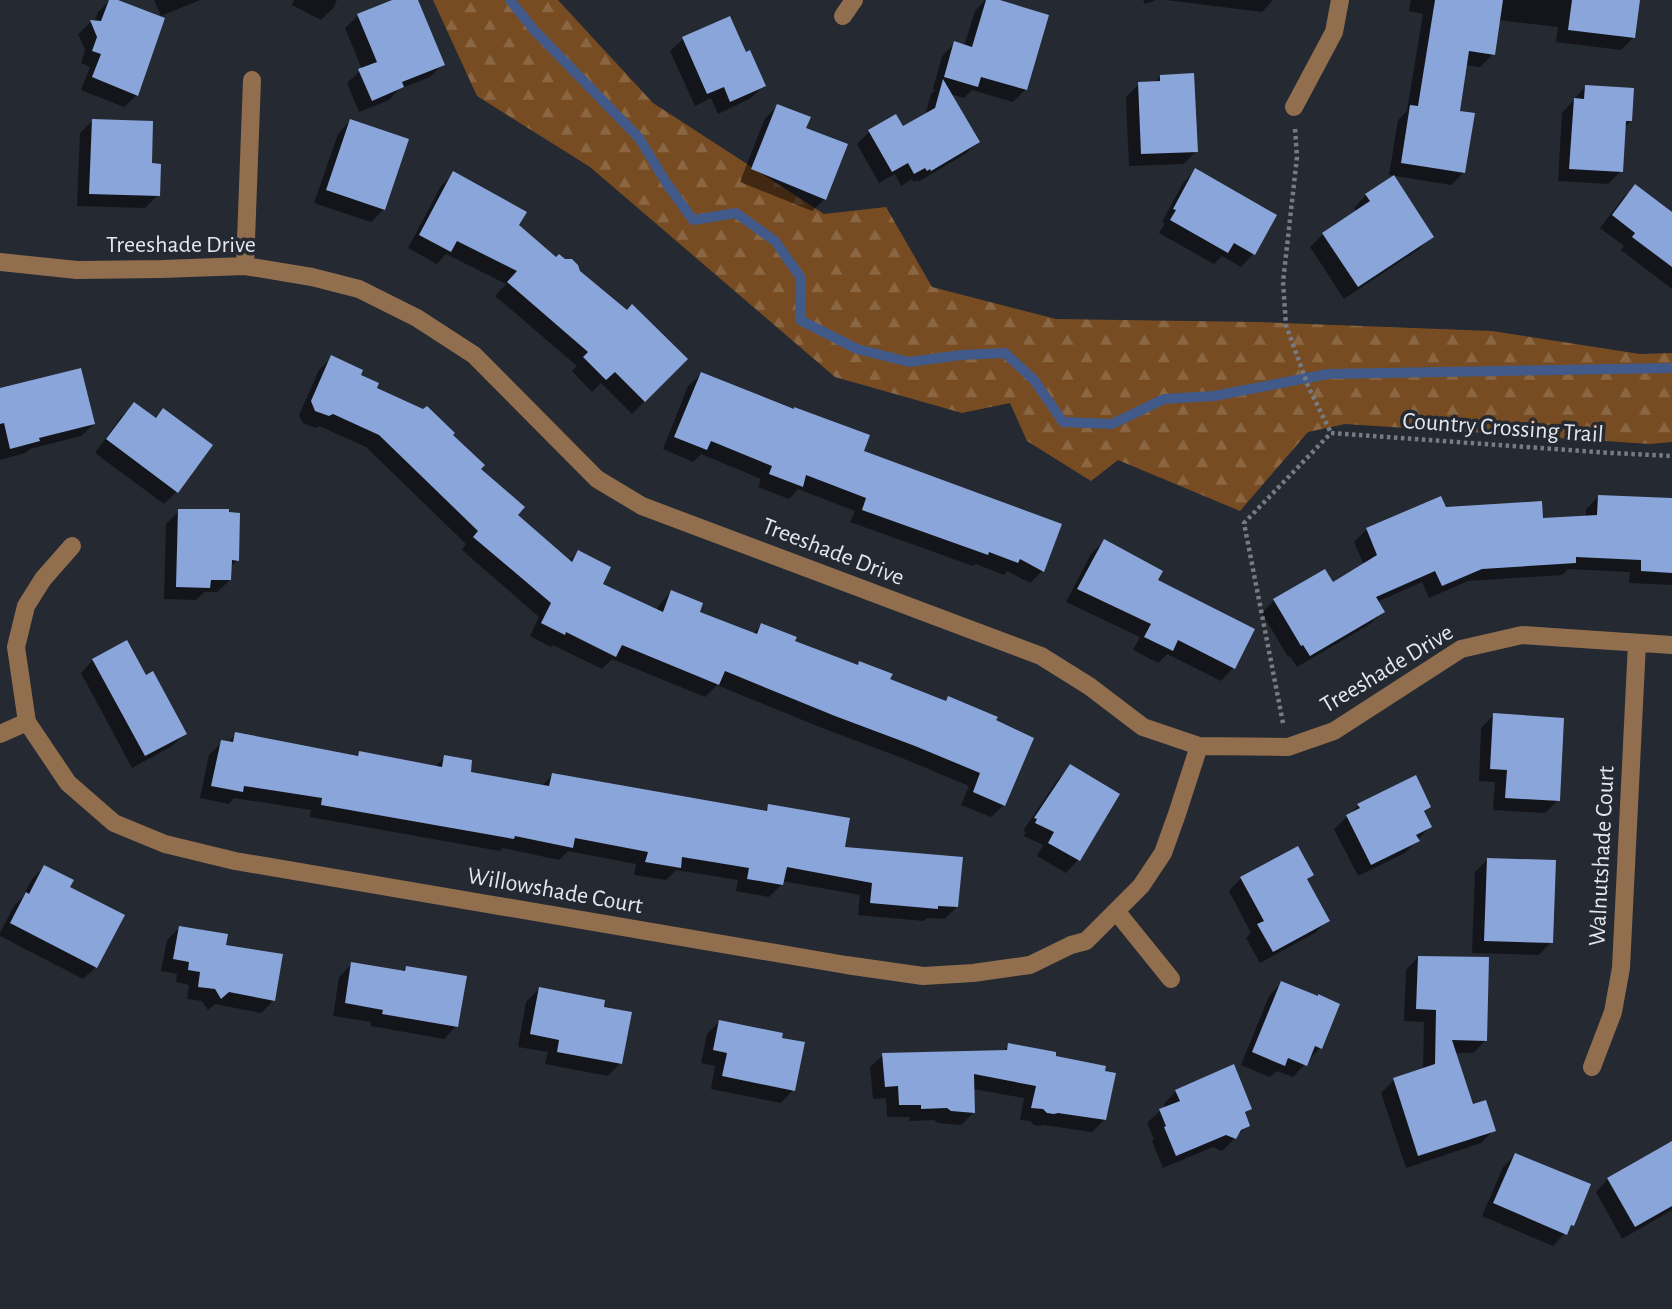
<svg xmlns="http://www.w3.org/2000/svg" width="1672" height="1309" font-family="'Alegreya Sans',sans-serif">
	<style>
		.forest { fill: url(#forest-firs) }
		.shadow { fill: #0007 }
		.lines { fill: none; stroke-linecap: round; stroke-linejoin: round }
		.stream { stroke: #425a8a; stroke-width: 10 }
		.building { fill: #8aa5da }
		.path { stroke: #777b83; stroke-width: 4.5; stroke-dasharray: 3.5 3.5; stroke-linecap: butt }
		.minor { stroke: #916e4e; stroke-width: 18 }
		.labels { text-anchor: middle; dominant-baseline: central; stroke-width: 7; stroke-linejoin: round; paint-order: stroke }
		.street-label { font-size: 24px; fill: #e4e7ee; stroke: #242932 }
	</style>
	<defs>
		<pattern id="forest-firs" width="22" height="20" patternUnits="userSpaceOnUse" patternTransform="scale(1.75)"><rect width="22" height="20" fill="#784c22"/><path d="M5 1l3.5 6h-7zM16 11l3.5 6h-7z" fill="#8b6642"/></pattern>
	</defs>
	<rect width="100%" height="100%" fill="#242932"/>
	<!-- forest -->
	<path class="forest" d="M433,0H558L653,103L824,214L886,207L932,287L1056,319L1258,322L1492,331L1640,354L1672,353V442L1650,444L1345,424L1308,432L1240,511L1118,460L1091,481L1027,441L1010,403L962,413L835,377L590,167L477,96Z"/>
	<!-- shadow -->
	<path class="shadow" d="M110,0H113L137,95L124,107L81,90L90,67L81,63L85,50L78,34L91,22H94L98,12Z
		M154,0H200L161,16Z
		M294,0H337L334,7L321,20L292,5Z
		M396,0H416L443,64L430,77L399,89L389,100L359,112L347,83L362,69L345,28L358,16Z
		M985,0H993L1026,89L1013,102L972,90L964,98L950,94L978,142L965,154L918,182L917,180L914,182L912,179L901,186L895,174L879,183L857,144L869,132L903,129L925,116L931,94L935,90L933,89L942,56L955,43L964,46L975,11Z
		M1143,0H1156L1145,4Z
		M1166,0H1273L1262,12Z
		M1411,0H1638L1634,37L1621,50L1556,42L1558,27L1498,20L1493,54L1480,67L1465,65L1458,112L1464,172L1451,185L1389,175L1398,120L1407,111L1423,14L1409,11Z
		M683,39L745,54L764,86L751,98L718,114L711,98L695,106L670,51Z
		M1161,76L1196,151L1184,164L1129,166L1126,97L1139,84L1154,83Z
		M1585,87L1631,121L1624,128L1621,171L1608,184L1558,181L1562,113Z
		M778,106L804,129L825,199L812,211L740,182L765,118Z
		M92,121L150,165L158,195L145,208L77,206L80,133Z
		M350,121L384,209L371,222L314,203L338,134Z
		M1195,171L1275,216L1253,254L1241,267L1222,256L1214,264L1159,233L1165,223L1162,222L1183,183Z
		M454,173L556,259L578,272L686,359L632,414L601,383L592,392L572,371L577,366L495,296L506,284L446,254L437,264L408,248L441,186Z
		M1635,186L1672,214V289L1621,250L1624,246L1600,228L1623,198Z
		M1366,195L1431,237L1419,249L1344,299L1310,247L1323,234L1357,212L1354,208Z
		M332,357L375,389L451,435L516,516L569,561L578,552L601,585L656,611L659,605L671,592L698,612L753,634L761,625L793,642L856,667L860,663L888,680L945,702L948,698L1004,805L991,817L961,805L969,786L902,758L822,728L717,685L705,697L612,659L602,669L553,645L551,647L530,636L539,617L462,550L466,544L366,447L319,426L316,428L303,423L299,415L319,370Z
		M701,374L861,452L1042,571L1030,583L1007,571L1004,575L976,564L973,566L850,522L855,511L798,489L789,499L758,487L761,479L701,454L693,462L663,449L688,386Z
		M0,390L94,424L81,436L30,449L25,453L0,460Z
		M134,404L154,419L163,410L177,491L164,504L95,453L121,417Z
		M1599,496L1672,500V585L1629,583L1630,572L1568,569L1562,575L1468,581L1429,598L1422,582L1377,602L1383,612L1370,624L1297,667L1290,656L1288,657L1262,613L1274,600L1332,584L1364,565L1354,542L1367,529L1445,509L1542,520L1586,517V509Z
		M179,511L237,560L230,567V580L217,592H204L196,600L164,599L166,524Z
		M1104,541L1156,580L1253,630L1233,668L1221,681L1167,654L1158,663L1133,650L1140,637L1066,602L1091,554Z
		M93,660L146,678L185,734L172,746L132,768L81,673Z
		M1494,715L1558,800L1545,813L1493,810L1495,782L1479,781L1481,728Z
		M236,734L355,757L359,753L435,767L445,757L469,774L541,787L552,775L763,812L769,806L843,848L957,907L944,919L927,918L924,921L858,915L860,895L782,881V884L769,897L736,891L738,880L676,870L666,880L634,875L636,864L568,851L559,860L503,848L500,851L310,817L311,810L234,798L229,804L200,798L209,755L222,742L227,743Z
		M1071,766L1118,795L1078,860L1066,873L1037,856L1043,845L1024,836L1026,832L1023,831L1058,779Z
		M1358,806L1429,807L1423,813L1430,827L1405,853L1358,876L1334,829Z
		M1488,859L1551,942L1539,955L1472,953L1475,872Z
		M44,867L68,888L96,967L83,979L0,936V933L14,906L22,898L32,879Z
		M1312,875L1306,881L1328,920L1315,933L1260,963L1246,938L1251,933L1229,891L1241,878Z
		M179,928L224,946L274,1000L261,1013L215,1004L208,1010L202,1001L187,999L189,985L176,982L177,974L161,971L167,940Z
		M1418,957L1485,1041L1473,1053H1454L1472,1106L1494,1130L1481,1143L1406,1168L1381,1093L1394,1080L1423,1070L1424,1022L1404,1021L1406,970Z
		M352,964L401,972L406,967L456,1026L444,1039L371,1026V1022L333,1016L339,977Z
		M1281,983L1320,1048L1293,1077L1277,1071L1270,1077L1241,1065L1269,996Z
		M539,989L602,1008L620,1063L608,1076L545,1064L548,1052L518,1047L526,1002Z
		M719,1022L793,1090L781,1103L711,1089L715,1066L701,1063L707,1034Z
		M1009,1045L1054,1058L1105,1119L1092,1132L1044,1125L1040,1126L1034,1125L1030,1121L1020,1120L1024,1098L973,1089V1113L961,1125L938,1123L934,1120L909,1121L910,1117H887L886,1098L873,1099L870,1067L883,1055L1002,1052Z
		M1176,1091L1250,1109L1244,1115L1248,1125L1222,1151L1213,1147L1163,1168L1152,1141L1154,1139L1147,1123L1160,1111L1165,1109L1164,1104Z
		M1672,1143V1210L1622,1239L1596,1192L1608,1179Z
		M1515,1155L1572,1225L1553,1246L1482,1216L1503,1167Z"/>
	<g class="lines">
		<!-- stream -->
		<path class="stream" d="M510,0L534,30L639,138L667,184L693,220L736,213L775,241L801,278L800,320L857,349L909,362L961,355L1005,353L1034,380L1063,422L1112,424L1164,399L1214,396L1328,374L1672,368"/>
	</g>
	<!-- building -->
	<path class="building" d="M109,0H118L165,18L138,96L92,77L101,54L92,51L97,37L90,20L101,21Z
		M392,0H418L445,65L402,82L404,87L372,101L358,69L377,62L357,14Z
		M986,0H1000L1049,15L1027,90L981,77L978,87L944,77L954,41L972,47Z
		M1435,0H1503L1495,55L1469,51L1460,111L1475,113L1465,173L1401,163L1410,105L1418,106Z
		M1572,0H1640L1635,38L1568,30Z
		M730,16L746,52L750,50L766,86L730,102L724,87L707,94L682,37Z
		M1194,73L1198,152L1141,154L1138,82L1160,81V75Z
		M943,79L980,142L931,171L930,169L927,171L925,168L914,174L908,163L892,172L868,130L896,114L903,126L935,108Z
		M1585,85L1634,88L1632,121H1626L1623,172L1569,169L1574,98L1584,99Z
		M777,104L811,117L806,128L848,144L826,200L751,169Z
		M92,119L153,121L152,163L161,164L160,196L89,194Z
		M350,119L409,139L385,210L326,190Z
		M1195,168L1277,215L1255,255L1234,243L1228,253L1170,220L1176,210L1173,209Z
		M453,171L527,212L519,225L556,257L559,254L565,259H572L578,265L580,271L627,310L632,304L688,359L645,402L615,372L606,380L583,357L588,352L507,282L517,271L457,241L451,252L419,235Z
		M1394,175L1434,237L1358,287L1322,233L1370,201L1365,194Z
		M1635,184L1672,212V267L1632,237L1635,233L1612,215Z
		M331,355L363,370L361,375L379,383L377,388L423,409L427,406L455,433L453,435L485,465L481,469L525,507L518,515L572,562L578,550L611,567L603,584L663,612L671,590L703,603L700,612L757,634L761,623L797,637L795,641L858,665L859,661L893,674L890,679L946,701L948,696L998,717L996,720L1034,738L1005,806L973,792L980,773L915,746L835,716L725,671L719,685L622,645L616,657L566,632L565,635L541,623L551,603L473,537L478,531L379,435L333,414L329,416L315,411L311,401Z
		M81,368L95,424L39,438L40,441L10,449L4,423L0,424V388Z
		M701,372L794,409V407L870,435L864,451L1062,524L1044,572L1020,559L1018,563L989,552L988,555L862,510L866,498L806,475L803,487L769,474L772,466L711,441L707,450L674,437Z
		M134,402L156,418L163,408L213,445L178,493L106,439Z
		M1598,495L1672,498V573L1641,571V560L1576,557V563L1482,569L1442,586L1435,571L1376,597L1385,612L1310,656L1303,645L1301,646L1273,599L1325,569L1333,582L1377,555L1366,528L1441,496L1446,507L1542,501L1543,518L1597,515Z
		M178,509H229V512L240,513L239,561L232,560L231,580H211L210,588L176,587Z
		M1104,539L1163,571L1158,580L1255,629L1235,669L1178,640L1173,651L1144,637L1151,624L1077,589Z
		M127,640L146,675L153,671L187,734L145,756L92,659Z
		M1493,713L1564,718L1560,801L1505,798L1507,770L1490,769Z
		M235,732L358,756L359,751L442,767L444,755L472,760L471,772L549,786L552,773L767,811L768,804L850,818L845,847L963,857L958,907L938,906V909L870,903L872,883L787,867L783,885L747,879L749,868L682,857L681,868L645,862L648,852L575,838L573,848L515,836L514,839L321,805L322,798L244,786L243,792L211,786L221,740L233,742Z
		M1070,764L1120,794L1080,861L1048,843L1054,832L1035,823L1037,819L1034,818Z
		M1416,775L1431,807L1424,811L1432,827L1416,835L1420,841L1371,865L1346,815L1360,808L1357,804Z
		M1298,846L1314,875L1307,879L1330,921L1273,952L1257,924L1264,921L1240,877Z
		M1487,858L1556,860L1553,943L1484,941Z
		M44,865L74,880L70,887L125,915L97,968L10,923L26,892L29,894Z
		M179,926L228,934L226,945L283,954L275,1001L229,992L221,999L215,989L198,987L200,972L188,970L189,962L173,959Z
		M1418,956L1489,957L1487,1041L1452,1040L1473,1104L1486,1100L1496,1131L1418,1156L1393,1078L1435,1064L1436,1010L1416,1009Z
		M351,962L405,971L406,966L467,976L458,1027L382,1014L383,1010L345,1003Z
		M1281,981L1318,996V994L1340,1004L1322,1049L1315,1046L1307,1066L1288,1058L1285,1066L1252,1052Z
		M539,987L605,1000L604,1007L632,1012L622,1064L557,1052L559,1040L530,1034Z
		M719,1020L783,1033L782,1038L805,1042L795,1091L722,1076L727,1053L713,1050Z
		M1008,1043L1056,1052V1056L1106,1066L1105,1071L1116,1073L1106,1120L1058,1113L1054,1114L1047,1113L1043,1109L1031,1108L1036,1086L974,1074L975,1113L951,1111L947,1108L921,1109V1105H899L898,1086L885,1087L882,1053L1007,1050Z
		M1234,1064L1252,1109L1245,1112L1250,1126L1241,1130L1236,1139L1226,1135L1176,1156L1164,1127L1166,1126L1159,1109L1180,1101L1175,1090Z
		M1672,1141V1206L1635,1227L1607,1178Z
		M1515,1153L1591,1184L1574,1226L1571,1225L1567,1235L1493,1203Z"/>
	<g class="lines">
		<!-- path -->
		<path class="path" d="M1295,129L1297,157L1283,282L1286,325L1308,386L1331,433
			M1283,723L1244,523L1331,433L1612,453L1672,456"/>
		<!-- minor -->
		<path class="minor" d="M843,16L854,0
			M1294,107L1334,32L1340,0
			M0,262L77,270L162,269L245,266L312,277L359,289L417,318L474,355L597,479L642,506L1041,656L1089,686L1143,727L1199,746L1288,747L1334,731L1461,649L1522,635L1672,645
			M245,266L252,80
			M72,546L43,579L26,606L16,647L27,722L68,783L114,823L165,844L235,861L846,965L923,976L973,973L1030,965L1071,945L1086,941L1141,886L1163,853L1177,814L1199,746
			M0,734L27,722
			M1116,911L1171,979
			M1592,1067L1613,1012L1621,968L1637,643"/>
	</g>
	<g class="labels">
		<!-- street labels -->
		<g class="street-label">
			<text x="181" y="245">Treeshade Drive</text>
			<text transform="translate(1503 428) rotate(4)">Country Crossing Trail</text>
			<text transform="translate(833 552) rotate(21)">Treeshade Drive</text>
			<text transform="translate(1387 669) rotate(-31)">Treeshade Drive</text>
			<text transform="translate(1602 856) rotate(-87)">Walnutshade Court</text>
			<text transform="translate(555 891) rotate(10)">Willowshade Court</text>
		</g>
	</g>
</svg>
